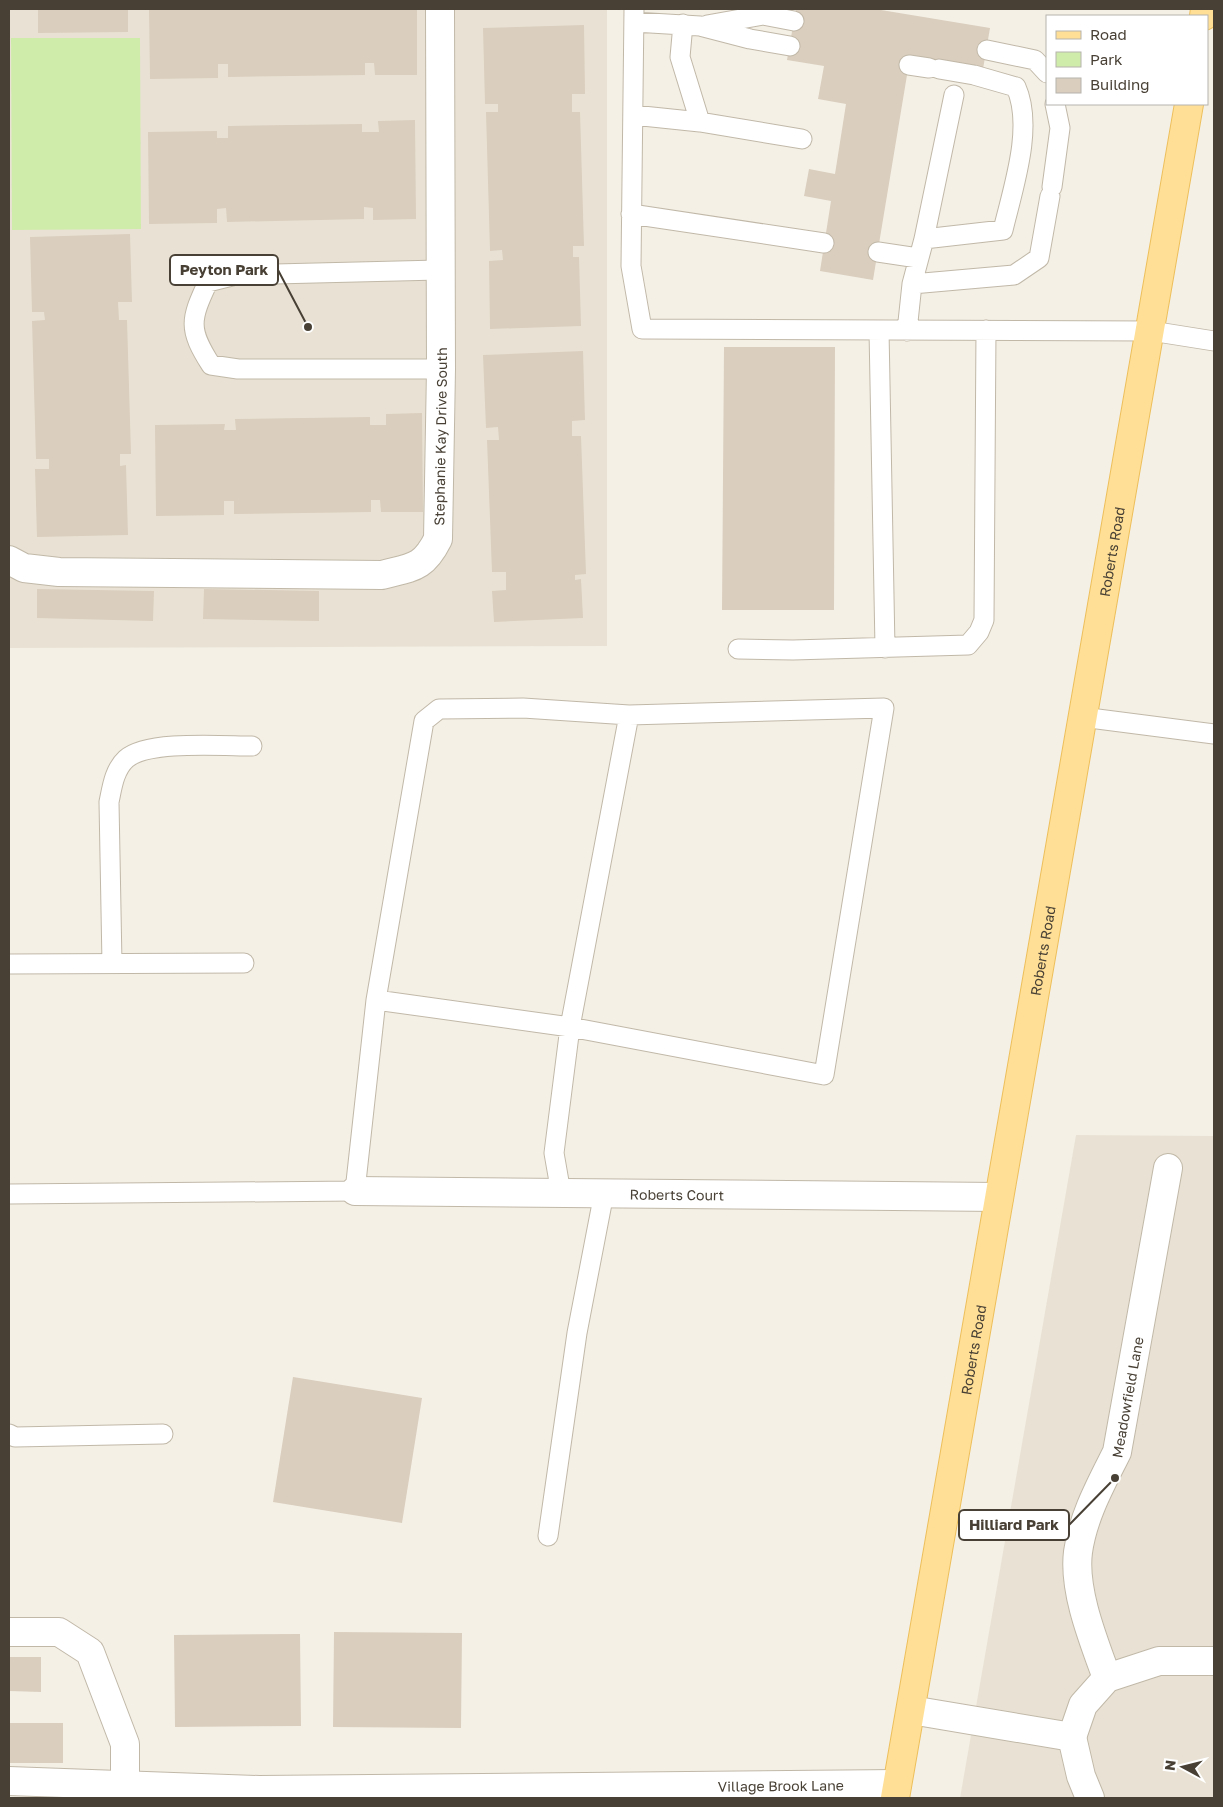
<svg xmlns="http://www.w3.org/2000/svg" width="1223" height="1807" font-family="'Golos Text',sans-serif">
	<style>
		.residential { fill: #e9e2d4 }
		.green { fill: #d0ecab }
		.building { fill: #dacebe }
		.lines { fill: none; stroke-linecap: round; stroke-linejoin: round }
		.lane-casing { stroke: #c1b8a8; stroke-width: 21 }
		.street-casing { stroke: #c1b8a8; stroke-width: 30 }
		.primary-casing { stroke: #edbf5b; stroke-width: 30 }
		.lane { stroke: #fff; stroke-width: 19 }
		.street { stroke: #fff; stroke-width: 28 }
		.primary { stroke: #ffdf95; stroke-width: 28 }
		.labels { text-anchor: middle; dominant-baseline: central; stroke-width: 5; stroke-linejoin: round; paint-order: stroke }
		.street-label { font-size: 14px; fill: #484035; stroke: #fff }
		.leader { fill: none; stroke: #484035; stroke-width: 2 }
		.callout-dot { fill: #484035; stroke: #fff; stroke-width: 2 }
		.callout { fill: #fff; stroke: #484035; stroke-width: 2 }
		.callout-label { font-size: 15px; text-anchor: middle; font-weight: bold; fill: #484035 }
	</style>
	<rect width="100%" height="100%" fill="#f4f0e6"/>
	<!-- residential -->
	<path class="residential" d="M9,9H607V646L9,648Z
		M1076,1135L1214,1136V1798H960Z"/>
	<!-- green -->
	<path class="green" d="M11,38H140L141,229L12,230Z"/>
	<!-- building -->
	<path class="building" d="M38,9H128V32L38,33Z
		M149,9H417V75H375L374,63H365V75L228,77V64H218V78L150,79Z
		M796,9H875L990,28L983,69L910,57L873,280L820,271L831,201L804,196L809,169L835,174L846,104L818,99L824,66L787,60Z
		M584,25L585,94H572V112H580L584,246H573V257H579L581,326L490,329L489,261L503,260L502,250L490,251L486,112H498V104H485L483,28Z
		M415,120L416,219L373,220V208L364,207V219L227,222L226,208L217,209V223L149,224L148,132L217,131V138H228V126L362,124V132H379L378,121Z
		M130,234L132,302H118L119,320H127L131,454H120V466L126,465L128,535L37,537L35,469H49V459H36L32,321L45,320L44,312H32L30,237Z
		M724,347H835L834,610H722Z
		M583,351L585,420L572,421V436H581L586,574L575,575V580L581,579L583,618L494,622L492,591L506,590V572H492L487,440H499L498,427L486,428L483,355Z
		M422,413L423,512H381L380,500H371V512L234,514V501H224V515L156,516L155,425L225,424L224,430H236L235,419L370,417V425H386V414Z
		M37,589L154,591L153,621L37,618Z
		M204,589L319,591V621L203,619Z
		M293,1377L422,1398L402,1523L273,1502Z
		M334,1632L462,1633L461,1728L333,1727Z
		M300,1634L301,1726L175,1727L174,1635Z
		M9,1657H41V1692L9,1691Z
		M9,1723H63V1763H9Z"/>
	<g class="lines">
		<!-- lane casing -->
		<g class="lane-casing">
			<path id="lane" d="M634,9L631,266L642,329L1151,331L1214,341
				M634,22L700,26L750,39L790,46
				M707,25L763,15L794,21
				M987,50L1035,60L1047,73
				M909,65L929,68
				M633,115L700,122L680,57L683,24
				M700,122L802,139
				M1052,187L1060,128L1055,104
				M631,214L824,243
				M924,239L1003,230C1013,188 1034,127 1016,87L974,75L939,69
				M878,252L918,258
				M439,270L236,275L208,282C190,320 188,329 211,365L238,369H441
				M912,284L1014,275L1039,258L1050,196
				M879,330L885,648
				M907,331L912,284L924,239L954,95
				M738,649L793,650L968,645L979,632L984,620L986,330
				M1082,717L1214,734
				M9,964L244,963
				M112,964L109,802C112,788 114,770 126,759C147,740 223,746 252,746
				M376,1000L570,1027L629,715
				M9,1194L355,1191L376,1000L424,721L439,709L523,708L629,715L884,708L824,1075L570,1027L554,1153L561,1193
				M9,1434L15,1437L163,1434
				M548,1536L577,1333L604,1193"/>
		</g>
		<!-- street casing -->
		<g class="street-casing">
			<g id="street">
				<path id="s1" d="M9,560L24,568L59,572L382,575C412,567 423,569 438,539L441,369L440,9"/>
				<path id="s2" d="M355,1191L999,1197"/>
				<path d="M9,1632H59L90,1652L125,1744V1786"/>
				<path id="s3" d="M1107,1678C1094,1642 1073,1591 1078,1552C1083,1516 1101,1484 1117,1452L1168,1168"/>
				<path d="M911,1710L1072,1737L1081,1776L1090,1798"/>
				<path d="M1072,1737L1083,1705L1107,1678L1159,1661H1214"/>
				<path id="s4" d="M9,1781L259,1790L897,1784"/>
			</g>
		</g>
		<!-- primary casing -->
		<g class="primary-casing">
			<g id="primary">
				<path d="M1204,16L1205,9"/>
				<path id="s5" d="M895,1798L1189,104"/>
			</g>
		</g>
		<!-- lane -->
		<use href="#lane" class="lane"/>
		<!-- street -->
		<use href="#street" class="street"/>
		<!-- primary -->
		<use href="#primary" class="primary"/>
	</g>
	<g class="labels">
		<!-- street labels -->
		<g class="street-label">
			<text stroke="none"><textPath href="#s1" startOffset="548">Stephanie Kay Drive South</textPath></text>
			<text stroke="none"><textPath href="#s5" startOffset="1265">Roberts Road</textPath></text>
			<text stroke="none"><textPath href="#s5" startOffset="860">Roberts Road</textPath></text>
			<text stroke="none"><textPath href="#s2" startOffset="322">Roberts Court</textPath></text>
			<text stroke="none"><textPath href="#s5" startOffset="455">Roberts Road</textPath></text>
			<text stroke="none"><textPath href="#s3" startOffset="294">Meadowfield Lane</textPath></text>
			<text stroke="none"><textPath href="#s4" startOffset="772">Village Brook Lane</textPath></text>
		</g>
	</g>
	<!-- callouts -->
	<path class="leader" d="M308 327L278 270M1115 1478L1069 1525"/>
	<g class="callout-dot">
		<circle cx="308" cy="327" r="5"/>
		<circle cx="1115" cy="1478" r="5"/>
	</g>
	<g class="callout">
		<rect x="170" y="255" width="108" height="30" rx="5"/>
		<rect x="959" y="1510" width="110" height="30" rx="5"/>
	</g>
	<g class="callout-label">
		<text x="224" y="275">Peyton Park</text>
		<text x="1014" y="1530">Hilliard Park</text>
	</g>
	<!-- border -->
	<rect width="1223" height="1807" fill="none" stroke="#484035" stroke-width="20"/>
	<!-- legend -->
	<rect x="1046" y="15" width="162" height="90" fill="#ffffff" stroke="#b6b3ae"/>
	<rect x="1056" y="31" width="25" height="8" fill="#ffdf95" stroke="#b6b3ae"/>
	<text x="1090" y="40" font-size="15" fill="#484035">Road</text>
	<rect x="1056" y="52" width="25" height="15" fill="#d0ecab" stroke="#b6b3ae"/>
	<text x="1090" y="65" font-size="15" fill="#484035">Park</text>
	<rect x="1056" y="78" width="25" height="15" fill="#dacebe" stroke="#b6b3ae"/>
	<text x="1090" y="90" font-size="15" fill="#484035">Building</text>
	<!-- north arrow -->
	<g transform="translate(1183 1767) rotate(277)" stroke="#ffffff" stroke-width="4" paint-order="stroke">
	<path d="M0-4L9 19L0 12L-9 19Z" fill="#484035"/>
	<text y="-8" font-size="14" font-weight="bold" text-anchor="middle" fill="#484035">N</text>
	</g>
</svg>
